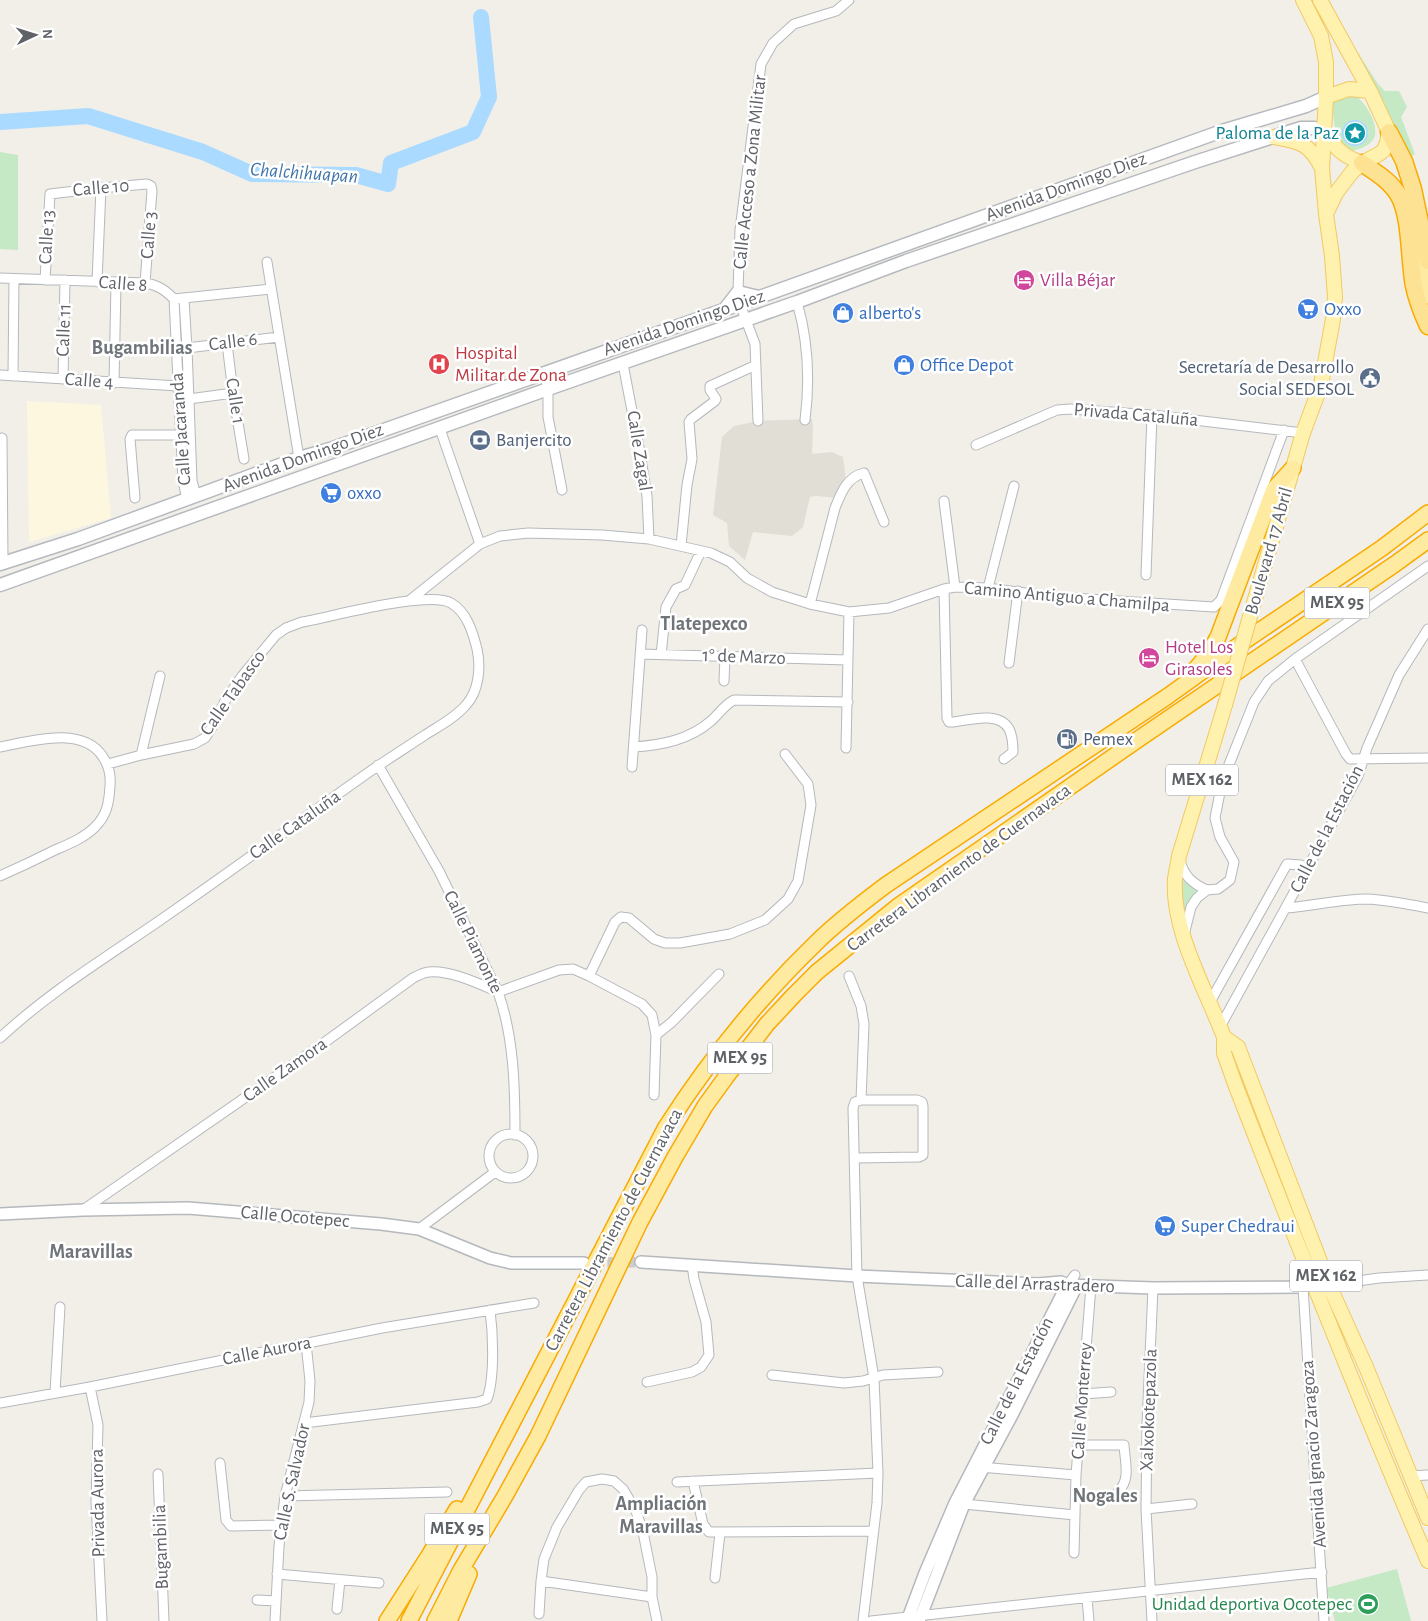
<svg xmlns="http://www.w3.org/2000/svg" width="1428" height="1621" font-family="'Alegreya Sans',sans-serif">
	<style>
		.commercial { fill: #fef7e0 }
		.education { fill: #e1ded6 }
		.green { fill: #c5e8c5 }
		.water { fill: #aadaff }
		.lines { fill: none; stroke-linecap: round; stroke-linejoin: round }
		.river { stroke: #aadaff; stroke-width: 16 }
		.tertiary-tunnel { stroke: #ccccc8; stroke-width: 11; stroke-dasharray: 11 5.5; stroke-linecap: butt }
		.minor-casing { stroke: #b5b8bc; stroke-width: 11 }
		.tertiary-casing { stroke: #b5b8bc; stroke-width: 14 }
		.secondary-casing { stroke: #b6babf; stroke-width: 15 }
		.primary-casing { stroke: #f2c960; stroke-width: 16 }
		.trunk-casing { stroke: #f9ab00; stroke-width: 18 }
		.motorway-casing { stroke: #f9ab00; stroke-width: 19 }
		.minor { stroke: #fff; stroke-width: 9 }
		.tertiary { stroke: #fff; stroke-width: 11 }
		.secondary { stroke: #fff; stroke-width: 12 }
		.primary { stroke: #fff2af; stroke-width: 14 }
		.trunk { stroke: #feeaa1; stroke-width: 15 }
		.motorway { stroke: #fde293; stroke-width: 16 }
		.primary-bridge-casing { stroke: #f2c960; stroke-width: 16; stroke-linecap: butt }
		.primary-bridge { stroke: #fff2af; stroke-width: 14 }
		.labels { text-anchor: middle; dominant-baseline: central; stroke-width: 5; stroke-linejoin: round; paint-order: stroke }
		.shield { fill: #fff; stroke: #8f9295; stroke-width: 1 }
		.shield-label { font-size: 18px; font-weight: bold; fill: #5f6368 }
		.culture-label { font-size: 19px; fill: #0d838f; stroke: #fff; text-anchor: end }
		.street-label { font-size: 19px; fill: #5f6368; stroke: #fff }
		.hotel-label { font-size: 19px; fill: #b23c85; stroke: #fff; text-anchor: start }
		.shop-label { font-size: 19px; fill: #366cbe; stroke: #fff; text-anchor: start }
		.health-label { font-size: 19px; fill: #be3a42; stroke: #fff; text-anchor: start }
		.service-label { font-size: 19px; fill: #4e5e75; stroke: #fff; text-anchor: start }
		.leisure-label { font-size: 19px; fill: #27864d; stroke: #fff; text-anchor: end }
		.water-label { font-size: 20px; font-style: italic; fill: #4174aa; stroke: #fff }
		.neighbourhood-label { font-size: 20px; font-weight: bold; fill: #70757a; stroke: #fff }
	</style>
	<rect width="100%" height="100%" fill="#f1efe8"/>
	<!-- commercial -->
	<path class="commercial" d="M27,401L101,405L111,518L29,542Z"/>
	<!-- education -->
	<path class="education" d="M812,419L813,426L812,454L832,452L843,457L846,481L837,498L816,496L810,497L803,527L792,536L753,532L745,560L729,546L727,523L713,515L722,437L734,426L758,421Z"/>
	<!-- green -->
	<path class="green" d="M1349,39L1378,84L1385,91H1399L1407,107L1401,117L1415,154L1409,157L1396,128L1346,40Z
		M1352,93C1364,100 1380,124 1374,138C1369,147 1358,150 1349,151L1336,138L1332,103L1336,96Z
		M0,152L18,155V250L0,249Z
		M1177,868L1182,880L1200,891C1187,901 1185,903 1183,919Z
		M1397,1569L1411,1621H1335L1326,1588Z"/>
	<!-- water -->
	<path class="water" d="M1342 133a13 13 0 1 1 26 0a13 13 0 1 1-26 0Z"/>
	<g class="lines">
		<!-- river -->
		<path class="river" d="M0,122L88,116L203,152L252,174L356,175L388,184L391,163L473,132L489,97L481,17"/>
		<!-- tertiary-tunnel -->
		<path class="tertiary-tunnel" d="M591,1263L641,1262"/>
		<!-- minor casing -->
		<g class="minor-casing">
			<path id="minor" d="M267,262L299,458
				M0,278L145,283C158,285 165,290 174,299L271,289
				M45,280L50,194L101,188L147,184L151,186L152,191L145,283
				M97,282L101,188
				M174,299L183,481L187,499
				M184,299L187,348L192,481L196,496
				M797,302C808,340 810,381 805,420
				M227,343L233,393L244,459
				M187,348L279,337
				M623,364L639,447L647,496L649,539
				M544,372L548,389V417L562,490
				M0,375L178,386
				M13,376L14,279
				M63,379L65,280
				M114,383L116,283
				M189,399L233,393
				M758,421L755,344L740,304L738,292L740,230L761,64L773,43L794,24L836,11L849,0
				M440,429L480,544
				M2,438L3,563
				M976,445L1057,410L1070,409L1152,415L1303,433
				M135,498L130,439L132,435H180
				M944,501L955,587
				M681,546L687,485L692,459L689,422L691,419L715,401L716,399L710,390V386L756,365
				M1146,575L1152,415
				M988,588L1014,486
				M944,589L947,718L949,722H953C969,720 999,711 1009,729C1012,735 1013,745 1013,752L1004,759
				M410,600L480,544L500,536L528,533L602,535L649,539L711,553L730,562L747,578L772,592L810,604L849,612L889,608L944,589L955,587L988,588L1056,597L1214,607L1221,600L1284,430
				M810,604L835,508C841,493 847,477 864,473L884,522
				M640,654L848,660
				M661,655L666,607L676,589L685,585L701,551
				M1295,659L1346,754L1350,759L1428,758
				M1009,663L1018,591
				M724,681L725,656
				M0,747C31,741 83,725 103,757C109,766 111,775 110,786C109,803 107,815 95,827C84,838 69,844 55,850C37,859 18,868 0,876
				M634,747C662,745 689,740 711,721C719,714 724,705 734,700L848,702
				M846,748L849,612
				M141,755L160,676
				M378,765L439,871L498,992C514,1037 515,1087 515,1135
				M632,767L642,630
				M1180,861C1184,876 1193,884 1207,890
				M1286,908C1313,906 1340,899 1367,899C1387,900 1408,904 1428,908
				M1184,935L1191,907L1197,898L1207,890L1218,889L1230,880L1234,862L1220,837L1215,818L1222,782L1254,702L1268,681L1295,659L1428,566
				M589,976L615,922L621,917L629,918L654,939L665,943H680L730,934L765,920L788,899L798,881L811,805L808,784L785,754
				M849,976L861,1006L864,1024L861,1100
				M1210,1002L1287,864L1301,865L1306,872
				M1220,1027L1358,776L1367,748L1399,675L1428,629
				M656,1035L672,1022L719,974
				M0,1038C48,993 105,958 159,921C227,874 294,825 362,777C383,762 404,749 425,735C439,726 455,718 466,705C479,691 481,667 477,649C473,633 467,612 451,603C428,590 331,617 302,622L286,628L276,635L242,676L225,701L214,724L205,738L194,744L141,755L108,764
				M489 1156a22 22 0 1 1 44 0a22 22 0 1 1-44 0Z
				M855,1158L919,1157L923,1155V1106L922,1102L917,1100H861L855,1102L853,1108L857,1276L874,1378L878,1473L877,1503L863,1621
				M83,1210L321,1045L413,978C417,976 421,974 424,973C444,967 480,984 498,992L559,970L573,969L589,976L642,1004L652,1015L656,1035L654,1095
				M419,1229L495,1172
				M1067,1285L1075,1275
				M1329,1285L1379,1278L1428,1275
				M1303,1287L1324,1621
				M772,1375L844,1383L863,1381L883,1375L938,1372
				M647,1382L692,1372L701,1367L709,1355L706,1322L694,1279L692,1265
				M90,1387L98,1425L96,1502L102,1621
				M55,1392L60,1307
				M1082,1394L1111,1392
				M0,1403L90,1387L382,1328L534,1303
				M304,1423L478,1402L487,1399C495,1377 493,1333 490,1310
				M1079,1445H1124C1125,1463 1131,1479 1118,1492
				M220,1463L226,1520L231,1526L281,1525
				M980,1467L1076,1475
				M158,1474L164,1621
				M1410,1476L1428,1475
				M693,1481L703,1524L709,1532L874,1531
				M677,1482L878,1473
				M285,1496L447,1492
				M964,1504L1075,1515
				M1146,1509L1192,1504
				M1074,1553L1076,1475L1091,1286
				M277,1574L379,1583
				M715,1578L720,1533
				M541,1581L652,1597
				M1087,1598L1089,1621
				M257,1600L276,1601
				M337,1609L340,1580
				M539,1614L541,1581L544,1559L557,1527L579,1490L586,1482L602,1479L614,1481L623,1489L636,1511L643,1532L652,1577V1597L657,1621
				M275,1621L279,1546L285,1496L309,1402L310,1381L306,1343
				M871,1621L1322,1572
				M1152,1621L1146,1509L1147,1424L1153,1288"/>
		</g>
		<!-- tertiary casing -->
		<g class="tertiary-casing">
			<path id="tertiary" d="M0,1214L83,1210L188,1208L381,1224L419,1229L490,1258L511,1263H584
				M641,1262L857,1276L1038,1284L1061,1282L1067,1285L1153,1288L1303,1287L1322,1285
				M907,1621L925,1573L955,1503L1067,1285
				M919,1621L964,1504L1011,1417L1077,1285"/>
		</g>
		<!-- secondary casing -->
		<g class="secondary-casing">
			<path id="secondary" d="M724,310L738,292L759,297
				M0,564L78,539L299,458L330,449L740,304L1222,131L1306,106L1326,97
				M0,585L548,389L797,302L906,261L1195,162L1301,128H1315L1324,132"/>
		</g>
		<!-- primary casing -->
		<g class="primary-casing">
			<path id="primary" d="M1320,0L1370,91L1389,132L1387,143L1384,150L1379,154L1362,163L1352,172L1336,193L1326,214
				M1326,97L1349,89L1370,91
				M1324,132C1336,148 1342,156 1362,163
				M1274,137C1301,142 1309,143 1322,168
				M1249,620L1303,433L1321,385L1333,319L1335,297L1332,256L1326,214L1322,168L1326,97V62L1321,36L1303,0
				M1225,705L1179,856C1178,864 1176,871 1175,879C1171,929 1206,990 1224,1037V1053L1235,1084C1297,1244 1360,1403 1428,1561
				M1224,1037L1238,1047L1329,1285L1366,1367L1428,1518"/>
		</g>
		<!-- trunk casing -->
		<g class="trunk-casing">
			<path id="trunk" d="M1423,246C1422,264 1422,279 1428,296
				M1195,670L1209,653L1218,637L1274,489L1293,468
				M387,1621L430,1554L457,1509
				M409,1621L666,1127C709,1060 759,998 816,943C837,922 862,903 886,885L1168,696L1246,640L1382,548L1428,513
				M435,1621L461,1570L505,1496L538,1436L640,1222L675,1157L705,1106L726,1077L767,1024L794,995L817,972L897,907L1143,736L1395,564L1428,540
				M449,1621L469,1574"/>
		</g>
		<!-- motorway casing -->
		<g class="motorway-casing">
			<path id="motorway" d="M1389,132L1404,161L1413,189L1428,261
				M1362,163C1375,172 1391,181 1399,196C1411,217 1409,261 1414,286C1417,300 1422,313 1428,326"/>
		</g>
		<!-- minor -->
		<use href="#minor" class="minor"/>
		<!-- tertiary -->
		<use href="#tertiary" class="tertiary"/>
		<!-- secondary -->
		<use href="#secondary" class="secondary"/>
		<!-- primary -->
		<use href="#primary" class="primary"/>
		<!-- trunk -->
		<use href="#trunk" class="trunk"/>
		<!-- motorway -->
		<use href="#motorway" class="motorway"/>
		<!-- primary-bridge casing -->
		<g class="primary-bridge-casing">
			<path id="primary-bridge" d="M1225,705L1249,620"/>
		</g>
		<!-- primary-bridge -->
		<use href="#primary-bridge" class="primary-bridge"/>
	</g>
	<!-- icons -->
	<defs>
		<g id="sight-disc" transform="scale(1.125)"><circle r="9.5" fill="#0f9aa8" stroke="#fff"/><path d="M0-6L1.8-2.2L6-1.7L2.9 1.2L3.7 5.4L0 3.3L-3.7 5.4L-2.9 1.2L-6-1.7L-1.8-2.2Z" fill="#fff"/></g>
		<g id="hotel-disc" transform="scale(1.125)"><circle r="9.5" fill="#d1479c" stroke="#fff"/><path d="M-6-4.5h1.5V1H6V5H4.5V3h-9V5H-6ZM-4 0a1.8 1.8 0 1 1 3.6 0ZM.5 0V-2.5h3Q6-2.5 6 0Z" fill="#fff"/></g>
		<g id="supermarket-disc" transform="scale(1.125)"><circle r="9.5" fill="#3f7fe0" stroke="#fff"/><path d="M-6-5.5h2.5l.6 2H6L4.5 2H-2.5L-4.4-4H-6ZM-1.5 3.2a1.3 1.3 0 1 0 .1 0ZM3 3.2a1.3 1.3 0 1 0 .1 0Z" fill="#fff"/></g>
		<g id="shop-disc" transform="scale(1.125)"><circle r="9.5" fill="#3f7fe0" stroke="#fff"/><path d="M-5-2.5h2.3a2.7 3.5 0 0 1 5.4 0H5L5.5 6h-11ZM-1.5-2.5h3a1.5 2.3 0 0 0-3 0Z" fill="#fff"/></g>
		<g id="hospital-disc" transform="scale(1.125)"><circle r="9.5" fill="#e0444e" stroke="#fff"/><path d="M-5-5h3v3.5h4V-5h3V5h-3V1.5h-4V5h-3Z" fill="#fff"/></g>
		<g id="civic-disc" transform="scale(1.125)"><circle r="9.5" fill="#5c6f8a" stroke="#fff"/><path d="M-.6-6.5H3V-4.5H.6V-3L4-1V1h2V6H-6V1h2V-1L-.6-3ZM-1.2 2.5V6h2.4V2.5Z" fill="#fff"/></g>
		<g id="bank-disc" transform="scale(1.125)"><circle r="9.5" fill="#5c6f8a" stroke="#fff"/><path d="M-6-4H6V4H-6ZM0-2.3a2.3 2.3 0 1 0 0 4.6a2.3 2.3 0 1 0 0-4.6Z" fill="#fff"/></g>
		<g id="fuel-disc" transform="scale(1.125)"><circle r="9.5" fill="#5c6f8a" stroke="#fff"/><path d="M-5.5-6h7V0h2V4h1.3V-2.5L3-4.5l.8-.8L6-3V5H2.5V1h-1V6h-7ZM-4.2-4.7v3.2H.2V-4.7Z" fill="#fff"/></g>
		<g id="stadium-disc" transform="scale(1.125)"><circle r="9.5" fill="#2e9e5b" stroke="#fff"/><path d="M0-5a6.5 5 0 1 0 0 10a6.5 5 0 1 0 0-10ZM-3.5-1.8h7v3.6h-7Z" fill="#fff"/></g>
	</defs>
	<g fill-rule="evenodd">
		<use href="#sight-disc" x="1355" y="133"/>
		<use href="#hotel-disc" x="1024" y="280"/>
		<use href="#supermarket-disc" x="1308" y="309"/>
		<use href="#shop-disc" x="843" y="313"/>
		<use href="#hospital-disc" x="439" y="364"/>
		<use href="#shop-disc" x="904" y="365"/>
		<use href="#civic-disc" x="1370" y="378"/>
		<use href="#bank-disc" x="480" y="440"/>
		<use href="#supermarket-disc" x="331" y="493"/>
		<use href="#hotel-disc" x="1149" y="658"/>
		<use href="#fuel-disc" x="1067" y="739"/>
		<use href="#supermarket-disc" x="1165" y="1226"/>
		<use href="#stadium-disc" x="1368" y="1604"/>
	</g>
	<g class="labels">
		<!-- shield labels -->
		<g class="shield">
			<rect x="1304.5" y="587.5" width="65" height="31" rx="4"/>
			<rect x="1166" y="764.5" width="72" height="31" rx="4"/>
			<rect x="707.5" y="1042.5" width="65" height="31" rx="4"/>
			<rect x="1290" y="1260.5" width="72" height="31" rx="4"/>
			<rect x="424.5" y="1513.5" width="65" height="31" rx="4"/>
		</g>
		<g class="shield-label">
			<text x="1337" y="603">MEX 95</text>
			<text x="1202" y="780">MEX 162</text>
			<text x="740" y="1058">MEX 95</text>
			<text x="1326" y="1276">MEX 162</text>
			<text x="457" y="1529">MEX 95</text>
		</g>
		<!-- culture labels -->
		<g class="culture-label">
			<text x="1339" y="133">Paloma de la Paz</text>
		</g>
		<!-- street labels -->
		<g class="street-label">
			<text transform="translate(750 172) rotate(-84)">Calle Acceso a Zona Militar</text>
			<text transform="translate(1066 187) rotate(-20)">Avenida Domingo Diez</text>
			<text transform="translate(101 188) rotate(-5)">Calle 10</text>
			<text transform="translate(149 235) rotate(-86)">Calle 3</text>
			<text transform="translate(47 237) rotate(-87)">Calle 13</text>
			<text transform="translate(123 284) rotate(4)">Calle 8</text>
			<text transform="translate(684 323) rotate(-19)">Avenida Domingo Diez</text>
			<text transform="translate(64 330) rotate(-88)">Calle 11</text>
			<text transform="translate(233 342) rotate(-7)">Calle 6</text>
			<text transform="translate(89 381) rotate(4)">Calle 4</text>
			<text transform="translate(235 401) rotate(81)">Calle 1</text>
			<text transform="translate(1136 415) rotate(5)">Privada Cataluña</text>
			<text transform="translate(181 429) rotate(-94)">Calle Jacaranda</text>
			<text transform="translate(639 451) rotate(81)">Calle Zagal</text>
			<text transform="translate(303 458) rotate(-20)">Avenida Domingo Diez</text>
			<text transform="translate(1269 551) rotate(-74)">Boulevard 17 Abril</text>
			<text transform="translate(1067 597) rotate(5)">Camino Antiguo a Chamilpa</text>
			<text transform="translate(744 657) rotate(2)">1° de Marzo</text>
			<text transform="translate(233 693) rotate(-55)">Calle Tabasco</text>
			<text transform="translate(295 825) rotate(-35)">Calle Cataluña</text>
			<text transform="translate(1327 829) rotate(-63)">Calle de la Estación</text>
			<text transform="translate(959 868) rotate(-36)">Carretera Libramiento de Cuernavaca</text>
			<text transform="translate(473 942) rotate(64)">Calle Piamonte</text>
			<text transform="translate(285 1070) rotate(-35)">Calle Zamora</text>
			<text transform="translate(295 1217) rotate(5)">Calle Ocotepec</text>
			<text transform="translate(614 1230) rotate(-62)">Carretera Libramiento de Cuernavaca</text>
			<text transform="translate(1035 1284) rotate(2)">Calle del Arrastradero</text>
			<text transform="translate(267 1351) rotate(-11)">Calle Aurora</text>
			<text transform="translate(1017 1381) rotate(-63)">Calle de la Estación</text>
			<text transform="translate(1082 1401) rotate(-86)">Calle Monterrey</text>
			<text transform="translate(1149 1410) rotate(-88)">Xalxokotepazola</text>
			<text transform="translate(1314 1454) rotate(-94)">Avenida Ignacio Zaragoza</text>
			<text transform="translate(292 1482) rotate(-78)">Calle S. Salvador</text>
			<text transform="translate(98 1503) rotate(-91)">Privada Aurora</text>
			<text transform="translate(161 1547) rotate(-92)">Bugambilia</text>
		</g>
		<!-- hotel labels -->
		<g class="hotel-label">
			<text x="1040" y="280">Villa Béjar</text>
			<text x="1165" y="647">Hotel Los<tspan x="1165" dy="22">Girasoles</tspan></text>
		</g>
		<!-- shop labels -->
		<g class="shop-label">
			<text x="1324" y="309">Oxxo</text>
			<text x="859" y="313">alberto's</text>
			<text x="920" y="365">Office Depot</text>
			<text x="347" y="493">oxxo</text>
			<text x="1181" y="1226">Super Chedraui</text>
		</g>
		<!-- health labels -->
		<g class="health-label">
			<text x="455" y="353">Hospital<tspan x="455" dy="22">Militar de Zona</tspan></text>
		</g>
		<!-- service labels -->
		<g class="service-label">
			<text x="1354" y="367" text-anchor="end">Secretaría de Desarrollo<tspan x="1354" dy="22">Social SEDESOL</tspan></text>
			<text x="496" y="440">Banjercito</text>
			<text x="1083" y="739">Pemex</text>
		</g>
		<!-- leisure labels -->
		<g class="leisure-label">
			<text x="1352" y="1604">Unidad deportiva Ocotepec</text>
		</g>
		<!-- water labels -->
		<g class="water-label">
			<text transform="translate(304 173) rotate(4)">Chalchihuapan</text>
		</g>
		<!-- neighbourhood labels -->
		<g class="neighbourhood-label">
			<text x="142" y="348">Bugambilias</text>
			<text x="704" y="624">Tlatepexco</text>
			<text x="91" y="1252">Maravillas</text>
			<text x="1105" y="1496">Nogales</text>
			<text x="661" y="1504">Ampliación<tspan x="661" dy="23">Maravillas</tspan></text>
		</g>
	</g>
	<!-- north arrow -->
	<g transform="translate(35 35) rotate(86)" stroke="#ffffff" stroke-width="4" paint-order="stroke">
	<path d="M0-4L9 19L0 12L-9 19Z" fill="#5f6368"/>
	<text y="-8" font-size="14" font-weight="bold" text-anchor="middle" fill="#5f6368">N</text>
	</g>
</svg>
